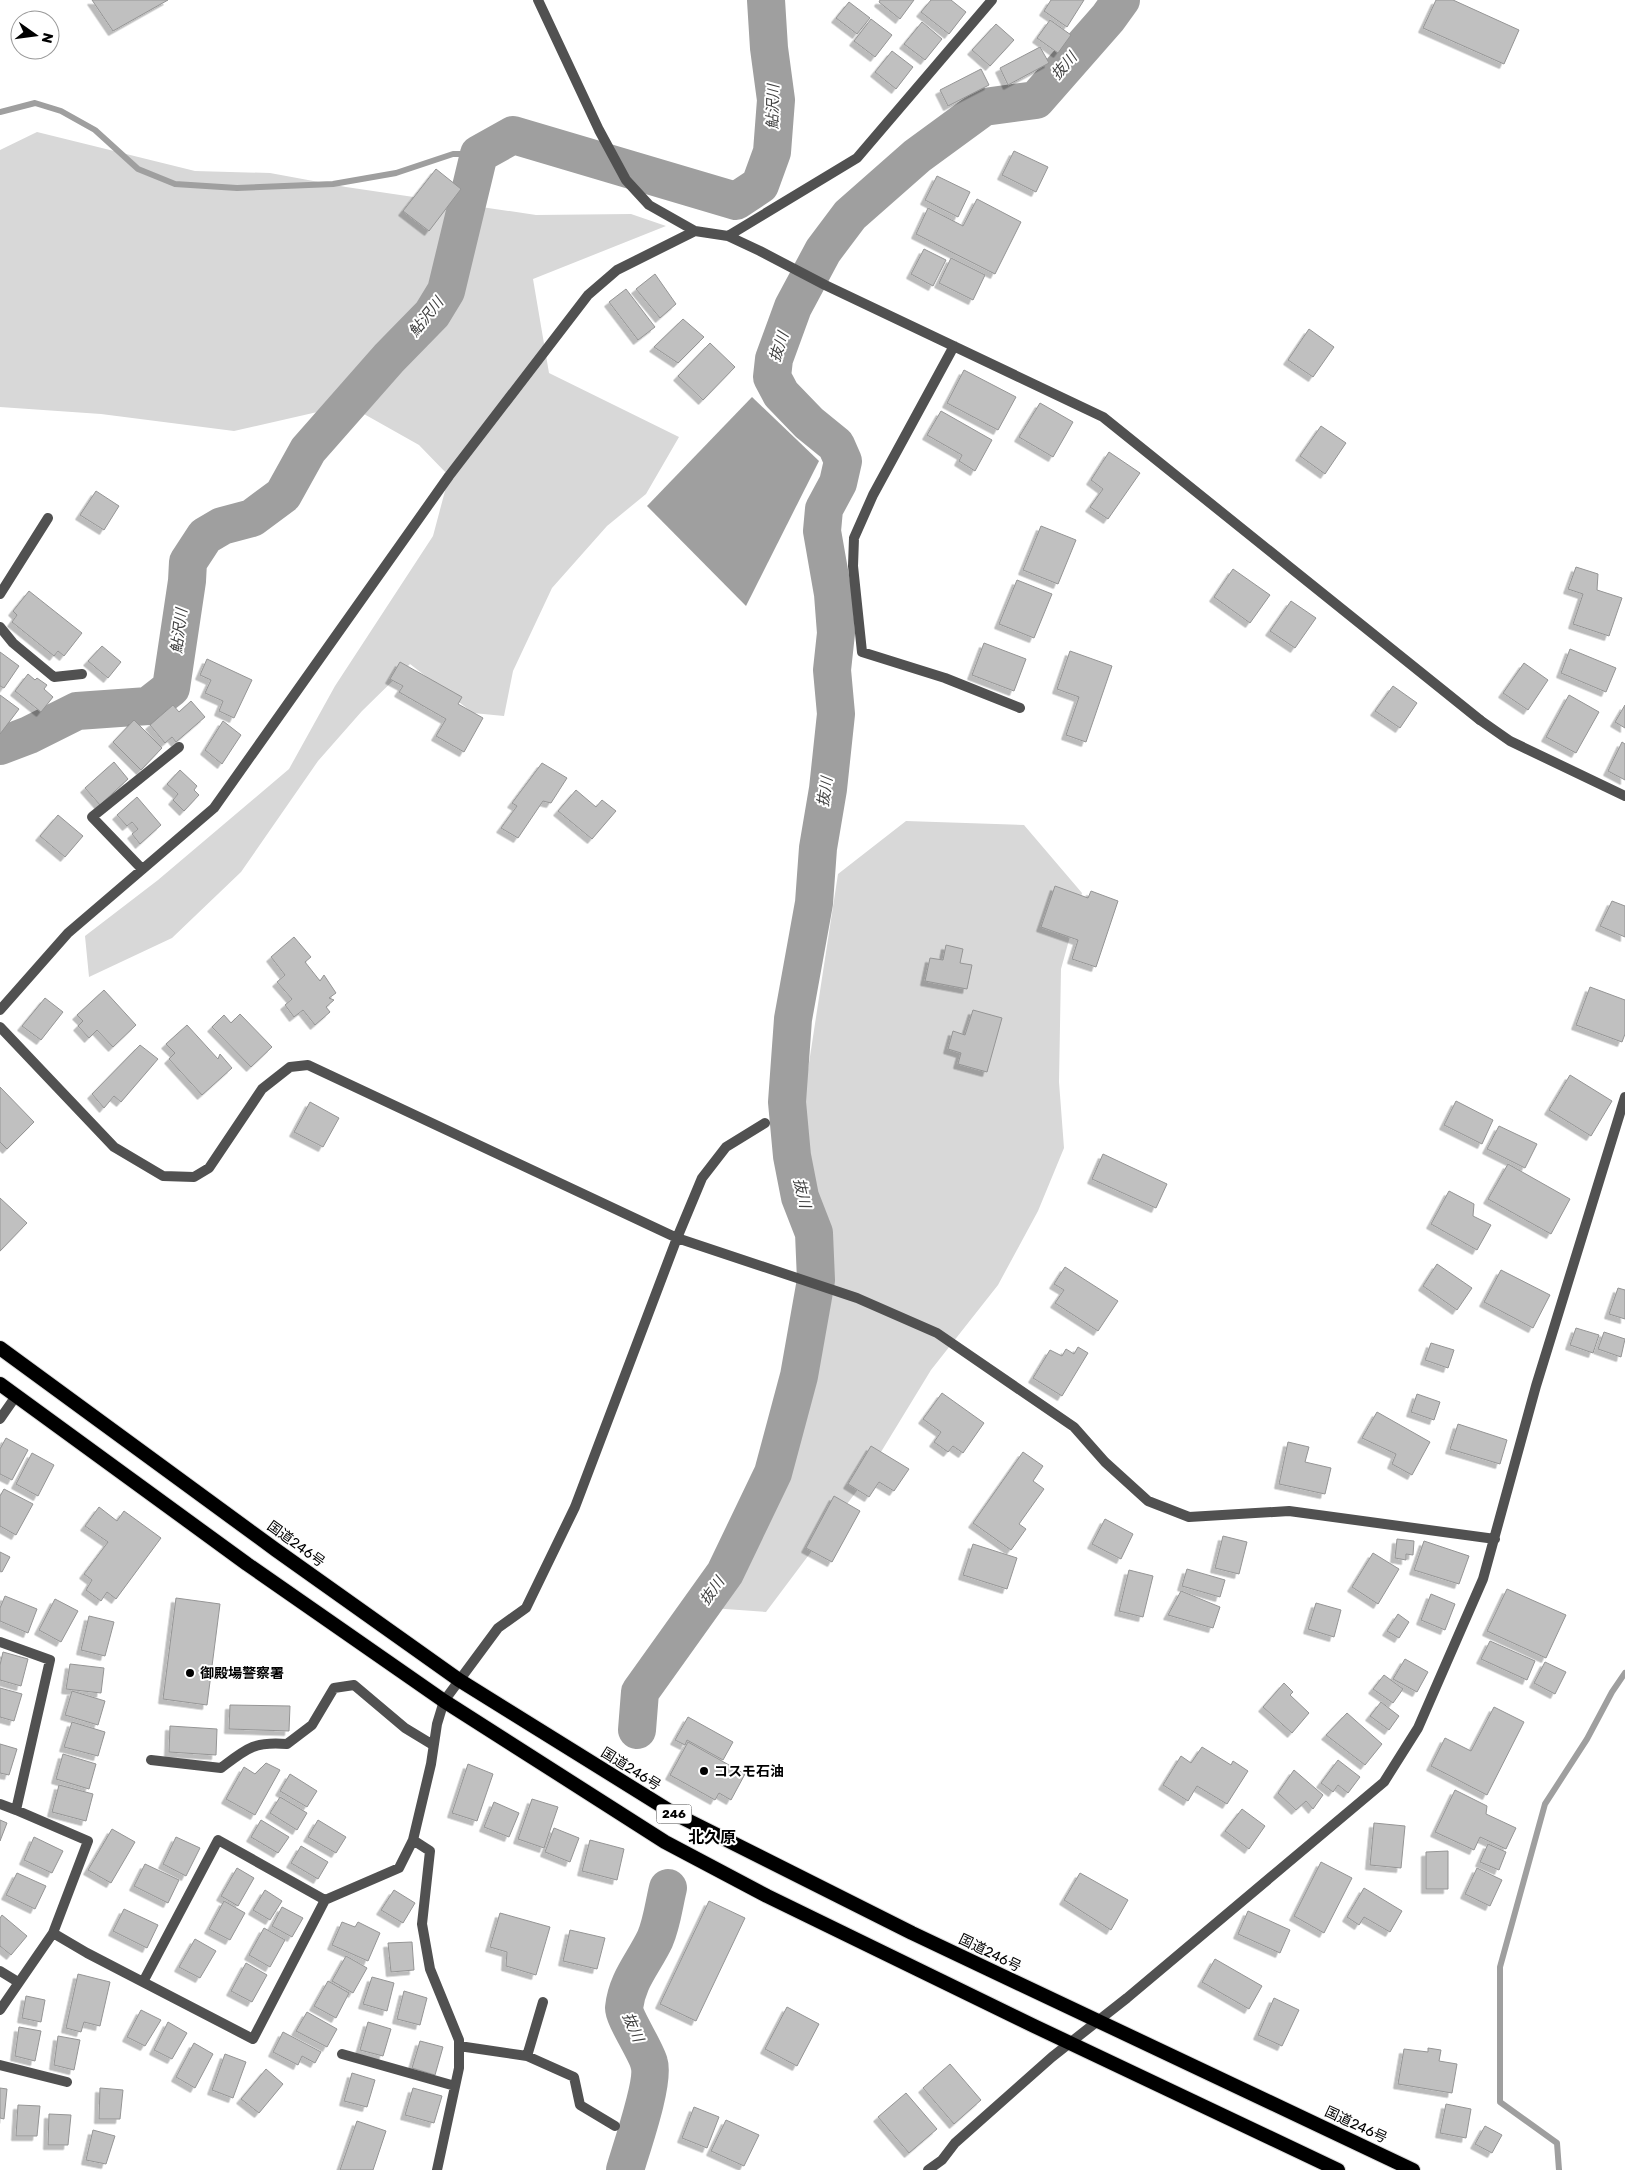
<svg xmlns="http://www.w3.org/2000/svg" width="1625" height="2170" font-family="Rubik,'Noto Sans JP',sans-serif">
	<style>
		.green { fill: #d8d8d8 }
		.water { fill: #9f9f9f }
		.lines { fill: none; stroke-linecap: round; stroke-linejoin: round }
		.stream { stroke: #9f9f9f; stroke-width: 6 }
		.river { stroke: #9f9f9f; stroke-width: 38 }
		.building { fill: #c0c0c0; stroke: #959595; filter: url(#shadow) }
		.trunk-casing { stroke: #dbdbdb; stroke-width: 16 }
		.minor { stroke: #515151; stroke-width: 10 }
		.tertiary { stroke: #515151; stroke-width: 10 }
		.trunk { stroke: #000; stroke-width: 14 }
		.poi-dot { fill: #000; stroke: #fff; stroke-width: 2 }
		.labels { text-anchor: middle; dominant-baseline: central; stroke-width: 4; stroke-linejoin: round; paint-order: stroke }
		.shield { fill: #fff; stroke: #4c4c4c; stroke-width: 1 }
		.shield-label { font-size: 12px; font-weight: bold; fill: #000 }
		.street-label { font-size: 14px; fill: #000; stroke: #fff }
		.poi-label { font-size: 14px; font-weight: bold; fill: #000; stroke: #fff; text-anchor: start }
		.water-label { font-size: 15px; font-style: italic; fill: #404040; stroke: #fff }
		.quarter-label { font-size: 16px; font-weight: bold; fill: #000; stroke: #fff }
	</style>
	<defs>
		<filter id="shadow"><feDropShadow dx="-4.5" dy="4.5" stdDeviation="0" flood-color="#0004"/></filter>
	</defs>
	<rect width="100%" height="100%" fill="#fff"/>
	<!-- green -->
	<path class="green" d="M37,132L195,171L270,173L346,187L536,215L631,214L666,226L533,279L549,373L679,437L646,494L607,526L552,588L513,671L504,716L473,713L410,664L362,711L318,761L241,872L172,938L89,977L85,936L158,880L289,769L335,686L433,536L449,476L419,445L348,405L234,431L101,414L0,407V150Z
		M906,821L1024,825L1082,893L1061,969L1059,1082L1064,1148L1038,1211L998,1285L931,1370L859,1488L766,1612L711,1608L795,1445L801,1243L799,1128L838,874Z"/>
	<!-- water -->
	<path class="water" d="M752,397L819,461L746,606L647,506Z"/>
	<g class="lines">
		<!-- stream -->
		<path class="stream" d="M0,112L35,103L61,111L95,130L138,169L175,184L237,188L333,184L396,173L453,154H479
			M1559,2170L1557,2143L1500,2102V1967L1545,1804L1587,1739L1612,1692L1625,1673"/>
		<!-- river -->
		<path class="river" d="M0,746L29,735L77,711L148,706L171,688L187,581L188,562L205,536L222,526L252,518L283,495L308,450L389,358L432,314L446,291L479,154L513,135L736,201L760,185L772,152L776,100L769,48L766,0
			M637,1730L640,1692L725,1573L773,1473L799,1376L816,1280L814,1233L800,1197L792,1156L787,1102L793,1019L814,903L818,848L828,789L836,714L832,670L836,633L833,594L822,531L824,509L838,483L843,461L836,445L809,423L781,394L772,377L774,359L793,307L823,251L850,215L917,156L984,107L1036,100L1108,18L1121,0
			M625,2170C631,2149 655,2081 649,2063C646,2051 623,2016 624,2008C627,1980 643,1964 655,1939C662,1923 664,1904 668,1888"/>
	</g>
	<!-- building -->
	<path class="building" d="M92,0H168L113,31Z
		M880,0H914L900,19L879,2Z
		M931,0H951L966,12L949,34L921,12Z
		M1051,0H1084L1067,27L1044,11Z
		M1436,0H1453L1519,30L1504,64L1423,28Z
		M849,2L870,18L857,34L836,18Z
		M871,19L892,35L875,57L854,41Z
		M1050,20L1071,35L1058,53L1037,38Z
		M922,22L942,39L925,60L904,44Z
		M996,24L1014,40L990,66L972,50Z
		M1040,47L1049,63L1008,85L1000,68Z
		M892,51L913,67L896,89L875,72Z
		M981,69L989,85L948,106L940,90Z
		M1014,151L1048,167L1036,192L1002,175Z
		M436,169L461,189L429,231L403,211Z
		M937,176L970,192L958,217L925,200Z
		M977,199L1021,222L995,274L916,234L928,208L963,226Z
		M924,249L946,260L933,286L911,274Z
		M951,258L985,275L973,300L939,283Z
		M655,274L676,304L660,318L636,289Z
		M626,289L655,327L638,340L609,302Z
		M683,319L704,337L678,363L654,347Z
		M1309,329L1334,347L1313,377L1288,360Z
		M710,343L735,367L703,400L678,376Z
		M964,370L1016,397L998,430L947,403Z
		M1040,403L1073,422L1053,457L1019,437Z
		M941,411L992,440L975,471L959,461L962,455L927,435Z
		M1321,426L1346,443L1325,474L1300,456Z
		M1109,452L1140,473L1108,519L1090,507L1103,489L1091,480Z
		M96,491L119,506L104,530L80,515Z
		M1041,526L1076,540L1058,584L1023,570Z
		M1576,567L1598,574L1597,590L1622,598L1609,636L1573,624L1583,594L1568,589Z
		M1233,569L1270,595L1250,623L1214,597Z
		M1017,580L1052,594L1034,638L999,624Z
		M29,591L82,633L64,656L58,651L54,656L12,622L17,615L13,611Z
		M1291,601L1316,618L1295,648L1270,631Z
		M984,643L1026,659L1014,691L972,675Z
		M102,646L121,662L108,678L88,661Z
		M1570,649L1616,668L1606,692L1561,673Z
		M1070,651L1112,666L1086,742L1066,735L1079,697L1057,689Z
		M0,652L19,666L4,688L0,686Z
		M207,659L252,680L234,718L219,711L223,701L205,693L211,680L200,675Z
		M400,662L462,697L458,704L483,718L464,752L436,736L446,719L399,692L403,686L390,679Z
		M1524,663L1548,680L1528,710L1503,693Z
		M28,674L35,680L37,678L47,685L44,689L53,697L41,712L15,691Z
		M1393,686L1417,703L1400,728L1375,711Z
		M0,695L19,709L0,734Z
		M1569,695L1599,712L1576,753L1546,737Z
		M191,701L205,717L176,742L172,737L165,743L150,725L173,705L179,712Z
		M1625,705V728L1615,722Z
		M134,720L162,748L141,770L113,742Z
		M223,721L241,735L222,764L205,750Z
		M1622,742L1625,744V780L1608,771Z
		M114,762L128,779L100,805L85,788Z
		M542,763L567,778L551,803L543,801L518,838L501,828L517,806L512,803Z
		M180,770L197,786L194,790L199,795L184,811L173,800L178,794L167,784Z
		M576,790L596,807L602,800L616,811L592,839L558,811Z
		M137,797L161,825L140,844L132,834L138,829L132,822L127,826L117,815Z
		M58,815L83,836L65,857L40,836Z
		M1055,886L1088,898L1091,891L1118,901L1096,967L1072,959L1078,940L1041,927Z
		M1612,901L1625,906V937L1600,926Z
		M294,937L311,957L305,962L320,981L324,975L336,993L329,998L334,1000L326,1007L330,1012L315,1025L303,1010L294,1017L285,1005L292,999L277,982L285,975L271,957Z
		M946,945L963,949L960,963L972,965L967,989L925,981L930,958L943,960Z
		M1590,987L1625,1000V1034L1622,1042L1576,1025Z
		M104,990L136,1025L113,1047L97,1030L89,1038L78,1026L83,1021L77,1015Z
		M45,998L63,1012L41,1040L22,1026Z
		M973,1010L1002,1018L987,1072L958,1064L961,1053L948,1049L953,1031L965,1035Z
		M240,1014L272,1047L251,1067L212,1027L224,1015L231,1023Z
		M187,1025L218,1059L220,1054L232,1068L202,1095L169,1059L175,1053L166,1044Z
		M140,1045L158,1059L121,1102L114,1096L104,1108L92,1094Z
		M1570,1075L1612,1101L1591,1136L1549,1110Z
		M0,1087L34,1122L7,1149L0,1142Z
		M1456,1101L1493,1120L1482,1144L1444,1125Z
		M310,1102L339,1118L323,1147L294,1132Z
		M1499,1126L1537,1144L1525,1168L1487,1149Z
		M1103,1154L1167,1184L1156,1208L1092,1179Z
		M1508,1164L1570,1199L1551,1234L1488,1199Z
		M1449,1191L1474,1204L1473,1216L1491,1225L1477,1250L1431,1224Z
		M0,1198L27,1223L0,1251Z
		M1437,1264L1472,1288L1457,1310L1423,1286Z
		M1065,1267L1118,1301L1098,1331L1055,1303L1064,1290L1054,1284Z
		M1501,1270L1550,1295L1533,1328L1484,1302Z
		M1618,1288L1625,1290V1319L1609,1314Z
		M1576,1328L1599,1335L1593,1353L1570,1345Z
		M1604,1332L1625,1339L1621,1357L1598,1349Z
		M1431,1343L1454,1350L1448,1368L1425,1360Z
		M1078,1347L1088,1353L1062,1396L1033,1378L1050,1350L1062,1356L1066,1349L1074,1354Z
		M942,1393L984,1423L963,1453L953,1446L948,1452L934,1442L941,1432L923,1419Z
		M1417,1394L1440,1402L1434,1420L1411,1412Z
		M1377,1412L1430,1442L1412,1475L1392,1464L1396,1454L1362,1438Z
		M1458,1424L1507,1440L1500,1464L1450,1449Z
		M6,1438L28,1450L12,1480L0,1474V1449Z
		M1288,1442L1309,1447L1305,1462L1331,1468L1325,1494L1279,1484Z
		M871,1446L909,1469L894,1491L879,1482L869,1497L848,1484Z
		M1023,1452L1043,1466L1033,1481L1044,1489L1019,1524L1026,1529L1011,1550L973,1523Z
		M32,1453L54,1465L38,1496L16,1484Z
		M4,1489L33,1504L16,1535L0,1526V1496Z
		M834,1496L860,1511L832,1562L806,1548Z
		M99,1507L117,1521L124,1511L161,1538L116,1599L107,1592L101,1601L86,1590L92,1580L84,1574L108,1542L85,1526Z
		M1105,1519L1133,1534L1121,1559L1092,1544Z
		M1223,1536L1247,1542L1239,1574L1215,1568Z
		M1397,1539L1414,1541L1413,1555L1406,1554V1560L1395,1558Z
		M1424,1541L1469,1556L1459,1584L1414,1570Z
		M973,1544L1017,1558L1007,1589L963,1575Z
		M0,1552L10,1557L2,1572L0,1571Z
		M1373,1553L1399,1569L1378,1604L1352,1587Z
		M1187,1569L1225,1580L1220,1597L1182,1586Z
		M1129,1570L1153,1576L1143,1617L1119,1611Z
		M1507,1589L1566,1615L1546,1658L1487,1631Z
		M1181,1591L1220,1607L1213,1628L1168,1615Z
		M1431,1594L1455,1604L1445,1630L1421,1620Z
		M5,1596L37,1609L28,1633L0,1621V1608Z
		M176,1598L220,1604L207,1705L163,1699Z
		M55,1599L78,1611L61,1642L39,1630Z
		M1316,1603L1341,1610L1334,1637L1308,1629Z
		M1398,1614L1409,1622L1399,1638L1387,1631Z
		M89,1616L114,1622L105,1656L81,1650Z
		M1490,1641L1535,1661L1527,1680L1481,1659Z
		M3,1652L28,1659L21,1686L0,1680V1665Z
		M1405,1659L1428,1672L1417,1692L1393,1679Z
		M1545,1662L1566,1672L1555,1694L1534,1683Z
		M70,1664L104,1668L101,1693L66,1689Z
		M1384,1675L1403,1689L1393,1703L1373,1689Z
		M1284,1683L1293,1692L1290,1695L1309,1713L1292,1733L1263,1707Z
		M0,1688L22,1694L14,1721L0,1717Z
		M72,1691L105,1701L98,1725L65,1715Z
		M1381,1702L1399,1716L1389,1730L1370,1716Z
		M230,1705L290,1706L289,1731L229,1729Z
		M1494,1707L1524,1722L1487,1795L1431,1766L1445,1738L1471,1751Z
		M1347,1713L1382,1744L1365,1765L1326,1735Z
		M688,1717L733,1742L723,1760L687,1740L685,1745L675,1740Z
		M72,1722L105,1732L98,1756L64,1747Z
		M170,1726L217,1729L216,1755L169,1752Z
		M688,1742L745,1774L731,1800L719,1793L715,1800L670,1775Z
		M0,1744L17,1749L9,1775L0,1773Z
		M1202,1747L1231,1765L1233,1761L1248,1771L1227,1804L1197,1786L1188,1801L1163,1785L1181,1756L1191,1763Z
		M63,1754L96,1764L89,1789L56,1779Z
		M1338,1760L1360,1777L1348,1793L1338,1785L1333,1792L1321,1783Z
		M266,1763L280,1770L255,1815L226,1799L244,1767L255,1774Z
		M468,1764L493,1774L477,1821L452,1813Z
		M1294,1770L1323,1795L1313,1809L1306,1801L1296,1810L1278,1793Z
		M290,1774L317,1791L307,1807L280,1791Z
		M59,1785L93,1794L86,1821L52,1812Z
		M1455,1790L1487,1806L1486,1814L1516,1828L1506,1849L1480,1837L1474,1850L1435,1832Z
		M280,1797L307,1813L297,1830L270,1813Z
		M532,1799L558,1807L544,1848L518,1839Z
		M494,1802L519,1813L509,1837L484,1827Z
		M1242,1809L1265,1826L1249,1849L1225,1831Z
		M0,1820L7,1823L0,1841Z
		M261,1820L289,1837L278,1853L251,1837Z
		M318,1820L346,1837L336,1853L308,1837Z
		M1374,1823L1405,1826L1401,1868L1370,1865Z
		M554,1828L579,1838L570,1862L545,1852Z
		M112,1829L135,1842L111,1883L88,1870Z
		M34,1837L63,1851L52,1873L24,1860Z
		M176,1837L200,1848L186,1876L163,1864Z
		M590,1840L624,1849L617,1880L582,1871Z
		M1488,1844L1506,1852L1499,1870L1480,1862Z
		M301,1846L328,1862L318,1879L291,1863Z
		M1448,1851V1889H1426V1852Z
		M1321,1862L1352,1878L1324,1933L1294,1916Z
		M145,1864L179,1880L168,1903L134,1886Z
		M237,1868L254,1878L238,1906L221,1896Z
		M1477,1868L1502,1880L1490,1906L1465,1894Z
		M17,1873L46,1886L35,1909L6,1895Z
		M1080,1873L1128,1900L1111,1930L1064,1900Z
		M1364,1888L1402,1911L1390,1932L1364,1917L1359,1925L1347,1917Z
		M265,1890L282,1901L270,1920L253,1910Z
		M394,1890L415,1903L403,1923L381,1910Z
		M224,1901L245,1913L230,1940L209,1929Z
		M709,1901L745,1918L696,2021L660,2004Z
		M282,1907L303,1918L292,1937L272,1926Z
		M124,1909L158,1925L147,1948L113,1931Z
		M1248,1911L1290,1930L1280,1953L1238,1934Z
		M500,1913L550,1927L536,1975L506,1966L507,1952L490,1947Z
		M2,1915L27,1936L11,1955L0,1946V1918Z
		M342,1922L355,1927L358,1922L380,1933L368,1961L332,1945Z
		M264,1928L285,1940L270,1967L249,1955Z
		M570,1930L605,1938L597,1969L563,1961Z
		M195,1939L216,1951L200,1978L179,1967Z
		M412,1942L414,1970L391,1972L388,1943Z
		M346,1956L367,1968L353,1993L332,1981Z
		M1215,1959L1262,1986L1249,2009L1202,1982Z
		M246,1963L267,1975L252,2002L231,1991Z
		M78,1974L110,1982L100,2026L84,2022L81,2032L66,2028Z
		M372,1977L394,1983L387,2011L363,2004Z
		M328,1981L349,1993L336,2018L314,2006Z
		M404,1991L427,1998L420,2025L397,2019Z
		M26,1996L45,2000L41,2022L22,2018Z
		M1274,1998L1299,2010L1282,2046L1258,2035Z
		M787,2007L819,2024L797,2066L765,2049Z
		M141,2010L161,2020L145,2046L127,2037Z
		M307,2012L337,2029L327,2047L296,2031Z
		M168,2022L187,2033L172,2059L154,2050Z
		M368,2022L391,2029L383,2056L360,2050Z
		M19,2027L41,2031L35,2061L15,2056Z
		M283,2032L321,2052L315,2063L302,2056L298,2065L273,2052Z
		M58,2036L80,2040L74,2070L54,2065Z
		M420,2041L443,2047L435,2075L412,2068Z
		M194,2043L213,2054L195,2088L176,2077Z
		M1428,2048L1441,2050L1439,2061L1457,2064L1452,2093L1398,2084L1404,2049L1428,2052Z
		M225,2054L246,2062L233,2098L212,2090Z
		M950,2064L981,2100L954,2124L923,2088Z
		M266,2069L283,2084L259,2113L241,2099Z
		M352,2073L375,2080L367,2107L344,2101Z
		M0,2088L7,2089L4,2119L0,2118Z
		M100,2088L123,2090L120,2119H99Z
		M413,2088L442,2096L434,2123L405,2115Z
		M906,2093L937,2129L909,2153L878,2117Z
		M1446,2104L1471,2109L1466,2138L1440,2133Z
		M18,2105L40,2106L37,2136H16Z
		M694,2107L719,2117L707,2148L682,2138Z
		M49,2114L71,2115L68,2145H48Z
		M726,2120L759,2135L744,2166L711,2151Z
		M357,2121L386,2131L373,2170H340Z
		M1485,2126L1502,2135L1492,2153L1475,2144Z
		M93,2130L115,2136L106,2164L86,2160Z"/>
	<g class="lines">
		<!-- trunk casing -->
		<g class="trunk-casing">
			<path id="trunk" d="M0,1348L276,1550L459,1680L673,1813L912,1933L1413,2170
				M0,1384L247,1564L444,1701L665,1842L767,1896L1034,2026L1338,2170"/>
		</g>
		<!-- minor -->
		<path class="minor" d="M538,0L599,130L626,180L649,205L695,231L728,236L760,251L825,285L1103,417L1480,720
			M728,236L857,158L992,0
			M954,346L873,495L854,538L853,566L862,652L945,678L1020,708
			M0,594L48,518
			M0,627L13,643L54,677L82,674
			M142,869L92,817L179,747
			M0,1010L68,933L214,808L449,476L588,295L617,270L695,231
			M0,1027L114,1147L163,1176L194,1177L209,1168L262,1089L290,1067L308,1065L677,1238L857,1298L937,1333L1074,1427L1105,1462L1148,1501L1189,1517L1289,1511L1495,1539
			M0,1419L16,1396
			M0,1642L50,1660L16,1810L88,1841L53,1933
			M151,1760L221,1768C246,1749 254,1741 287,1744L312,1725L334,1688L354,1685L405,1728L433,1745
			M0,1804L16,1810
			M413,1840L430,1851L422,1924L430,1969L459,2040V2068L437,2170
			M0,1971L18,1982
			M143,1982L218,1840L325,1900L399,1868L413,1840L431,1764L437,1724L444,1701L498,1628L526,1608L575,1507L677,1238L702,1178L726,1147L765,1123
			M0,2010L53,1933L87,1953L253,2039L325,1900
			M459,2046L527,2056L574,2077L580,2105L615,2126
			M342,2054L455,2086
			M527,2056L543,2002
			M0,2065L67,2082
			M928,2170L942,2160L955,2143L1052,2057L1127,1998L1384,1782L1418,1728L1483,1579L1536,1386L1625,1097"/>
		<!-- tertiary -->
		<path class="tertiary" d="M1480,720L1510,741L1625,796"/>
		<!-- trunk -->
		<use href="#trunk" class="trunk"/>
	</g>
	<!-- markers -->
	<g class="poi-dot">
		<circle cx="190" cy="1673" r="5"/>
		<circle cx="704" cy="1771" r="5"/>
	</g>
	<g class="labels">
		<!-- shield labels -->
		<rect class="shield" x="656.5" y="1804.5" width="35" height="19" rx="4"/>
		<g class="shield-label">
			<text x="674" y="1814">246</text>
		</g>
		<!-- street labels -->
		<g class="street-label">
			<text transform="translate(296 1544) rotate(36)">国道246号</text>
			<text transform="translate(631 1769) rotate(32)">国道246号</text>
			<text transform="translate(990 1953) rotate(26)">国道246号</text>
			<text transform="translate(1356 2125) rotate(25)">国道246号</text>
		</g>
		<!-- poi labels -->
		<g class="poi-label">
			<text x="200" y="1673">御殿場警察署</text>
			<text x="714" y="1771">コスモ石油</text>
		</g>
		<!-- water labels -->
		<g class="water-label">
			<text transform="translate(1064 66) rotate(-49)">抜川</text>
			<text transform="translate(773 107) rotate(-89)">鮎沢川</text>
			<text transform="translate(426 317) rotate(-51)">鮎沢川</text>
			<text transform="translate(779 347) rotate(-72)">抜川</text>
			<text transform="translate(179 631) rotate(-83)">鮎沢川</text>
			<text transform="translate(825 792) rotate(-82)">抜川</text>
			<text transform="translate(802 1193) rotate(77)">抜川</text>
			<text transform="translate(712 1591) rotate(-54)">抜川</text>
			<text transform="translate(633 2027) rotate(67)">抜川</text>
		</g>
		<!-- quarter labels -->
		<g class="quarter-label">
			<text x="712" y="1837">北久原</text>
		</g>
	</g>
	<!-- north arrow -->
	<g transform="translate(35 35) rotate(104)"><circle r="24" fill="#ffffff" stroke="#999999"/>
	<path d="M0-4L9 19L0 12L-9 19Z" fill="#000000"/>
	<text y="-8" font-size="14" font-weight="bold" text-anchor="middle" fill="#000000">N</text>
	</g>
</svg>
